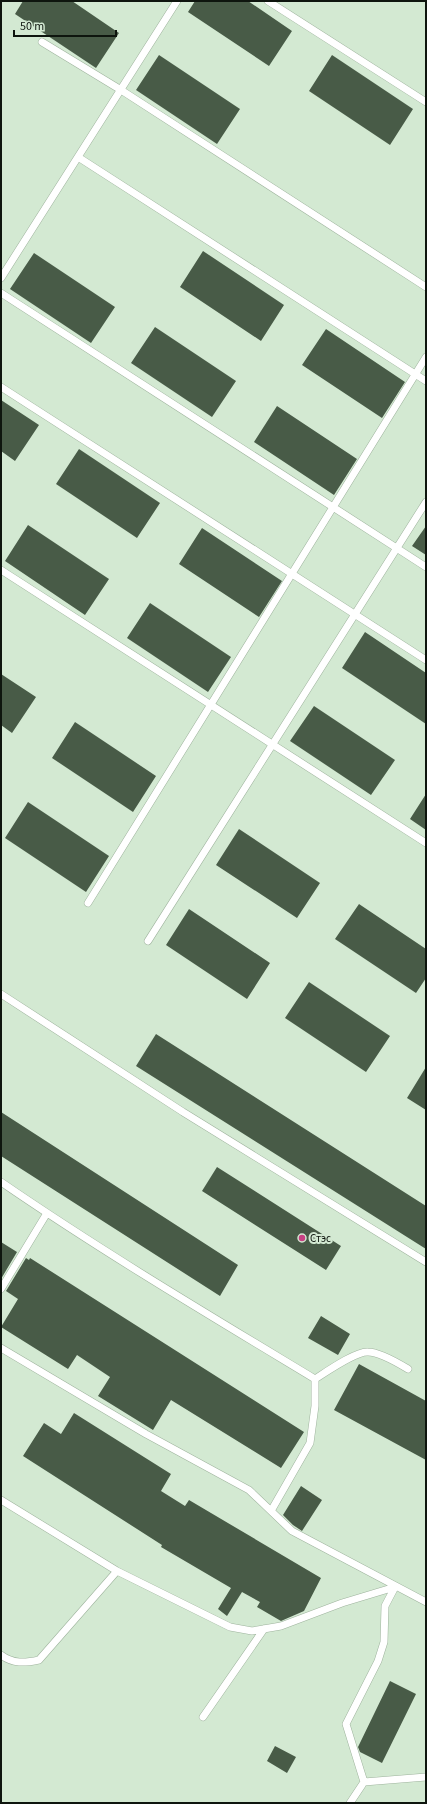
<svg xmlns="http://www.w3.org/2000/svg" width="427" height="1804" font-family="'Source Sans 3',sans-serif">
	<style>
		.building { fill: #485b47 }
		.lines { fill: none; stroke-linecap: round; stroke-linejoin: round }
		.service-casing { stroke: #9eb39d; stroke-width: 8 }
		.service { stroke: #fff; stroke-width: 7 }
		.poi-dot { fill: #c74183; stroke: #d3e9d2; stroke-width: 1.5 }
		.labels { text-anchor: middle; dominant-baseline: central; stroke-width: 4; stroke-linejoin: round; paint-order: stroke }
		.poi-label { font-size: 11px; fill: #0e150e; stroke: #d3e9d2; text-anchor: start }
	</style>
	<rect width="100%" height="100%" fill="#d3e9d2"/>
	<!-- building -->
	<path class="building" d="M23,1H72L119,33L96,68L15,14Z
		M195,1H248L292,31L269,66L188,12Z
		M159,55L240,109L217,144L136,90Z
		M332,55L413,109L390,145L309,91Z
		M203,251L284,305L261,341L180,287Z
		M34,253L115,307L91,343L10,289Z
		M155,327L236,381L212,417L131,363Z
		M326,329L405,382L382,418L302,365Z
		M1,400L39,425L15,461L1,451Z
		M277,406L357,459L334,495L254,442Z
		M79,449L160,503L137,538L56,484Z
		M28,525L109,579L85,615L5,561Z
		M426,526V555L412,546Z
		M202,528L282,581L259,617L179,564Z
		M150,603L231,657L208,692L127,638Z
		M365,632L426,673V724L342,668Z
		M1,674L36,697L12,733L1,725Z
		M314,706L395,760L371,795L290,741Z
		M75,722L156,776L133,812L52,758Z
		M426,794V830L410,819Z
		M28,802L109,856L86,892L5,838Z
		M239,829L320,883L297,918L216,865Z
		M359,904L426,949V978L416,993L335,939Z
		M189,909L270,963L247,999L166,945Z
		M309,982L390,1036L366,1072L285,1018Z
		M156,1034L426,1206V1249L136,1066Z
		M426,1067V1110L407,1098Z
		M1,1112L238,1265L220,1296L1,1156Z
		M217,1167L341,1246L326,1270L202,1191Z
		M1,1242L17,1252L1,1279Z
		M26,1258L29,1260L30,1258L304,1432L281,1468L171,1400L153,1430L98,1396L110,1377L77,1355L68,1369L1,1327L18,1299L6,1291Z
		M321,1316L350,1334L338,1355L308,1338Z
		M359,1364L426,1401V1460L334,1410Z
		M74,1413L171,1474L161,1491L185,1506L189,1500L321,1578L304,1611L281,1621L257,1607L260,1602L242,1592L227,1616L218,1609L231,1588L161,1547L162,1545L23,1456L44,1423L61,1434Z
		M301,1486L322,1500L302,1531L293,1525L283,1515Z
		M390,1681L416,1694L382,1763L360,1752L358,1747Z
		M275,1746L296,1757L287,1773L267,1761Z"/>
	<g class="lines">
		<!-- service casing -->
		<g class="service-casing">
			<path id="service" d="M268,1L426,102
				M42,42L121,90L426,287
				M78,157L426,381
				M1,278L177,1
				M1,293L426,567
				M1,387L426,660
				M1,570L426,843
				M88,903L426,357
				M148,941L426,502
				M1,994L183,1112L426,1262
				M1,1182C103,1252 209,1315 315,1379
				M1,1289L47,1213
				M1,1348L146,1434L249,1490L292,1531L426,1602
				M315,1379C326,1372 356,1351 368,1352C380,1352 398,1363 408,1369
				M1,1500L117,1571L230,1627L252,1631L281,1626L342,1603L395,1587
				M271,1511L310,1443L315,1406V1379
				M1,1655C13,1664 25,1663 39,1660L117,1571
				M203,1717L264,1629
				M364,1782L346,1724L378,1661L384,1642L385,1606L395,1587
				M350,1803L364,1782L426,1777"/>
		</g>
		<!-- service -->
		<use href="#service" class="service"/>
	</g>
	<!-- markers -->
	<circle class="poi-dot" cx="302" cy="1238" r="4"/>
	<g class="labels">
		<!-- poi labels -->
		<g class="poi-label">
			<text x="310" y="1238">Стэс</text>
		</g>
	</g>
	<!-- border -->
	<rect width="427" height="1804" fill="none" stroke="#0e150e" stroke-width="4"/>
	<!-- scale -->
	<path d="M14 30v6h102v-6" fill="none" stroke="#0e150e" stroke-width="2"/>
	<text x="20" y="30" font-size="12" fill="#0e150e" stroke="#d3e9d2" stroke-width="3" paint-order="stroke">50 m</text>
</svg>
